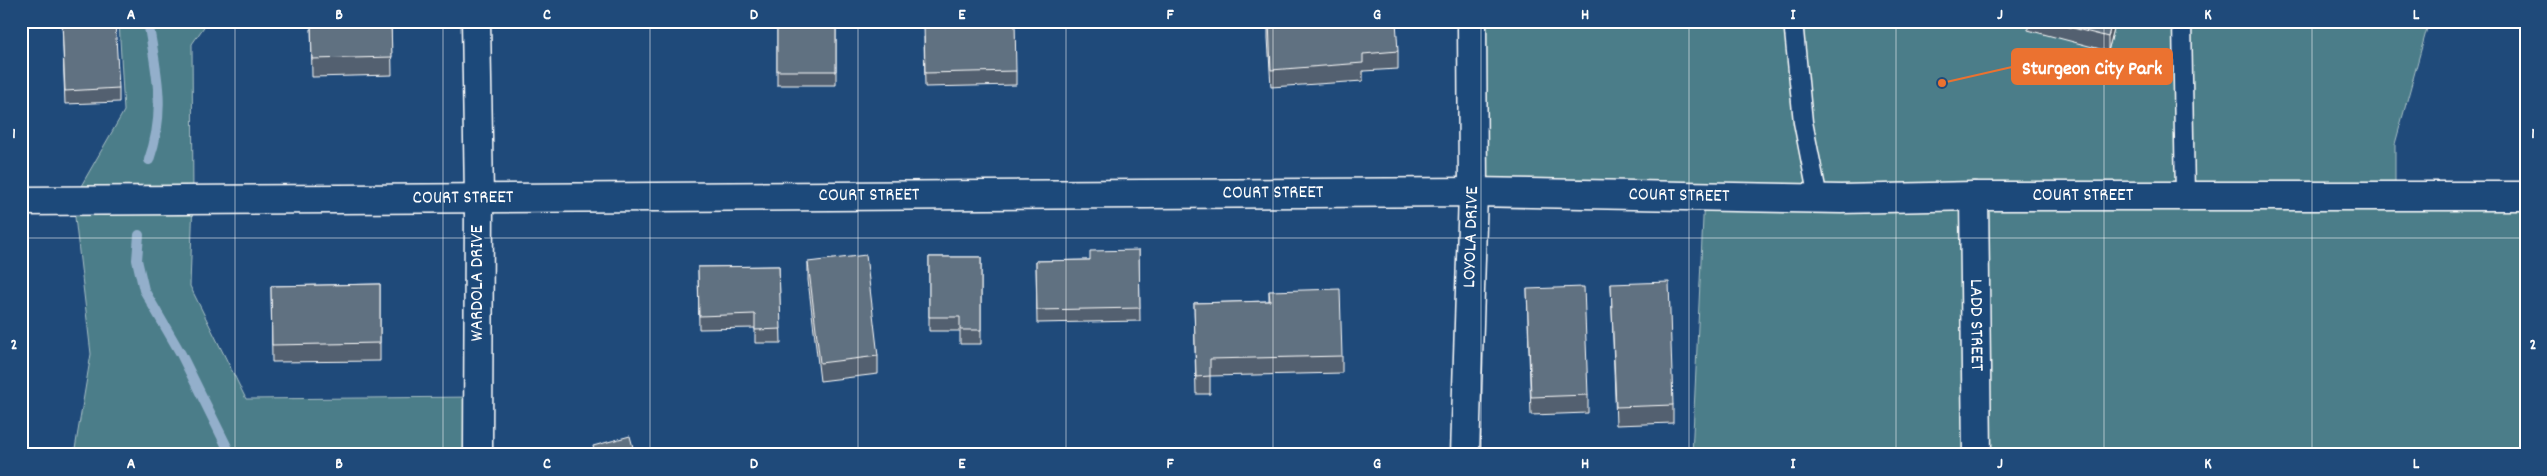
<svg xmlns="http://www.w3.org/2000/svg" width="2547" height="476" font-family="Dekko,sans-serif">
	<style>
		.green { fill: #4c7d89; stroke: #a6bec4 }
		.lines { fill: none; stroke-linecap: round; stroke-linejoin: round }
		.stream { stroke: #93afcb; stroke-width: 10 }
		.lane-casing { stroke: #fff; stroke-width: 21 }
		.street-casing { stroke: #fff; stroke-width: 31 }
		.lane { stroke: #1f4a7a; stroke-width: 18 }
		.street { stroke: #1f4a7a; stroke-width: 28 }
		.wall { fill: #53616f; stroke: #fff }
		.shaded-wall { fill: #444f5a; stroke: #fff }
		.building { fill: #617181; stroke: #fff }
		.grid { fill: none; stroke: #fff; stroke-width: 1; stroke-opacity: 0.55 }
		.labels { text-anchor: middle; dominant-baseline: central; stroke-width: 5; stroke-linejoin: round; paint-order: stroke }
		.street-label { font-size: 19px; fill: #fff; stroke: #1f4a7a }
		.leader { fill: none; stroke: #eb7230; stroke-width: 2 }
		.callout-dot { fill: #eb7230; stroke: #1f4a7a; stroke-width: 2 }
		.callout { fill: #eb7230; stroke: #eb7230; stroke-width: 2 }
		.callout-label { font-size: 20px; text-anchor: middle; font-weight: bold; fill: #fff }
		.neatline { fill: none; stroke: #fff; stroke-width: 2 }
		.grid-label { font-size: 16px; text-anchor: middle; font-weight: bold; fill: #fff }
	</style>
	<rect width="100%" height="100%" fill="#1f4a7a"/>
	<filter id="ink" filterUnits="userSpaceOnUse"><feTurbulence type="fractalNoise" baseFrequency=".02" numOctaves="2"/><feDisplacementMap in="SourceGraphic" scale="10" xChannelSelector="R" yChannelSelector="G"/><feConvolveMatrix kernelMatrix="1 2 1 2 8 2 1 2 1" color-interpolation-filters="sRGB"/></filter>
	<g filter="url(#ink)">
		<!-- green -->
		<path class="green" d="M119,21H208L192,44L193,199L190,286L246,399L478,397V455H74L91,354L73,200L124,111Z
			M1472,21H2429L2395,144V196H2526V455H1692L1704,196L1473,192Z"/>
		<g class="lines">
			<!-- stream -->
			<path class="stream" d="M148,21C156,72 167,109 149,160
				M139,235L137,260L144,290L181,354L231,455"/>
			<!-- lane casing -->
			<g class="lane-casing">
				<path id="lane" d="M1793,21L1803,122L1818,198
					M2182,21L2185,196"/>
			</g>
			<!-- street casing -->
			<g class="street-casing">
				<g id="street">
					<path d="M476,21L479,197L478,455"/>
					<path id="s1" d="M1974,196L1977,455"/>
					<path id="s2" d="M21,201L1473,192L1841,199L1974,196H2526"/>
					<path id="s3" d="M1465,455L1473,192L1472,21"/>
				</g>
			</g>
			<!-- lane -->
			<use href="#lane" class="lane"/>
			<!-- street -->
			<use href="#street" class="street"/>
		</g>
		<!-- wall -->
		<path class="wall" d="M62,21L119,88V102L65,104Z
			M311,21H391L392,75L312,77Z
			M777,21H836V85H777Z
			M1268,21L1398,51V69L1363,71V81L1271,87L1268,38Z
			M2028,21H2116L2108,51L2028,30Z
			M924,37L1016,71V85L925,87Z
			M1139,250L1140,321L1037,323L1036,261L1090,260Z
			M929,257H981V344H960V331H929Z
			M808,262L878,356V374L820,381L808,280Z
			M779,266L781,343H755V328L699,329L698,267Z
			M380,284V361L272,362L271,286Z
			M1611,284L1673,405V423L1616,425Z
			M1527,289L1588,395V413L1531,415Z
			M1269,291L1342,356V373L1210,376V394H1196L1194,303L1269,301Z"/>
		<!-- shaded-wall -->
		<path class="shaded-wall" d="M2112,21H2116L2108,51V37Z"/>
		<!-- building -->
		<path class="building" d="M62,21H115L119,88L65,91Z
			M311,21H391L392,57L312,59Z
			M777,21H836V71H777Z
			M1015,21L1016,71L925,73L924,24Z
			M1269,21H1396L1398,51L1363,54V63L1271,70Z
			M2046,21H2112L2108,37Z
			M1139,250L1140,308L1037,310L1036,261L1090,260V251Z
			M866,255L878,356L820,363L808,262Z
			M929,257H981V330H960V317H929Z
			M779,266L781,329L755,330V314L699,316L698,267Z
			M1669,282L1673,405L1616,407L1611,284Z
			M380,284V343L272,345L271,286Z
			M1584,287L1588,395L1531,397L1527,289Z
			M1340,289L1342,356L1210,359V376L1196,377L1194,303L1270,301L1269,291Z
			M630,436L635,455H595L593,446Z"/>
	</g>
	<!-- grid -->
	<path class="grid" d="M235,21V455M443,21V455M650,21V455M858,21V455M1066,21V455M1273,21V455M1481,21V455M1689,21V455M1896,21V455M2104,21V455M2312,21V455M21,238H2526"/>
	<g class="labels">
		<!-- street labels -->
		<g class="street-label">
			<text stroke="none"><textPath href="#s2" startOffset="1252">COURT STREET</textPath></text>
			<text stroke="none"><textPath href="#s2" startOffset="848">COURT STREET</textPath></text>
			<text stroke="none"><textPath href="#s2" startOffset="1658">COURT STREET</textPath></text>
			<text stroke="none"><textPath href="#s2" startOffset="2062">COURT STREET</textPath></text>
			<text stroke="none"><textPath href="#s2" startOffset="442">COURT STREET</textPath></text>
			<text stroke="none"><textPath href="#s3" startOffset="218">LOYOLA DRIVE</textPath></text>
			<text transform="translate(478 283) rotate(-90)">WARDOLA DRIVE</text>
			<text stroke="none"><textPath href="#s1" startOffset="129">LADD STREET</textPath></text>
		</g>
	</g>
	<!-- callouts -->
	<path class="leader" d="M1942 83L2012 67"/>
	<circle class="callout-dot" cx="1942" cy="83" r="5"/>
	<rect class="callout" x="2012" y="49" width="160" height="35" rx="5"/>
	<g class="callout-label">
		<text x="2092" y="74">Sturgeon City Park</text>
	</g>
	<!-- margin -->
	<rect width="2547" height="476" fill="none" stroke="#1f4a7a" stroke-width="55"/>
	<rect x="28" y="28" width="2492" height="420" class="neatline"/>
	<g class="grid-label">
		<text x="131" y="19">A</text>
		<text x="339" y="19">B</text>
		<text x="547" y="19">C</text>
		<text x="754" y="19">D</text>
		<text x="962" y="19">E</text>
		<text x="1170" y="19">F</text>
		<text x="1377" y="19">G</text>
		<text x="1585" y="19">H</text>
		<text x="1793" y="19">I</text>
		<text x="2000" y="19">J</text>
		<text x="2208" y="19">K</text>
		<text x="2416" y="19">L</text>
		<text x="14" y="138">1</text>
		<text x="2533" y="138">1</text>
		<text x="14" y="349">2</text>
		<text x="2533" y="349">2</text>
		<text x="131" y="468">A</text>
		<text x="339" y="468">B</text>
		<text x="547" y="468">C</text>
		<text x="754" y="468">D</text>
		<text x="962" y="468">E</text>
		<text x="1170" y="468">F</text>
		<text x="1377" y="468">G</text>
		<text x="1585" y="468">H</text>
		<text x="1793" y="468">I</text>
		<text x="2000" y="468">J</text>
		<text x="2208" y="468">K</text>
		<text x="2416" y="468">L</text>
	</g>
</svg>
